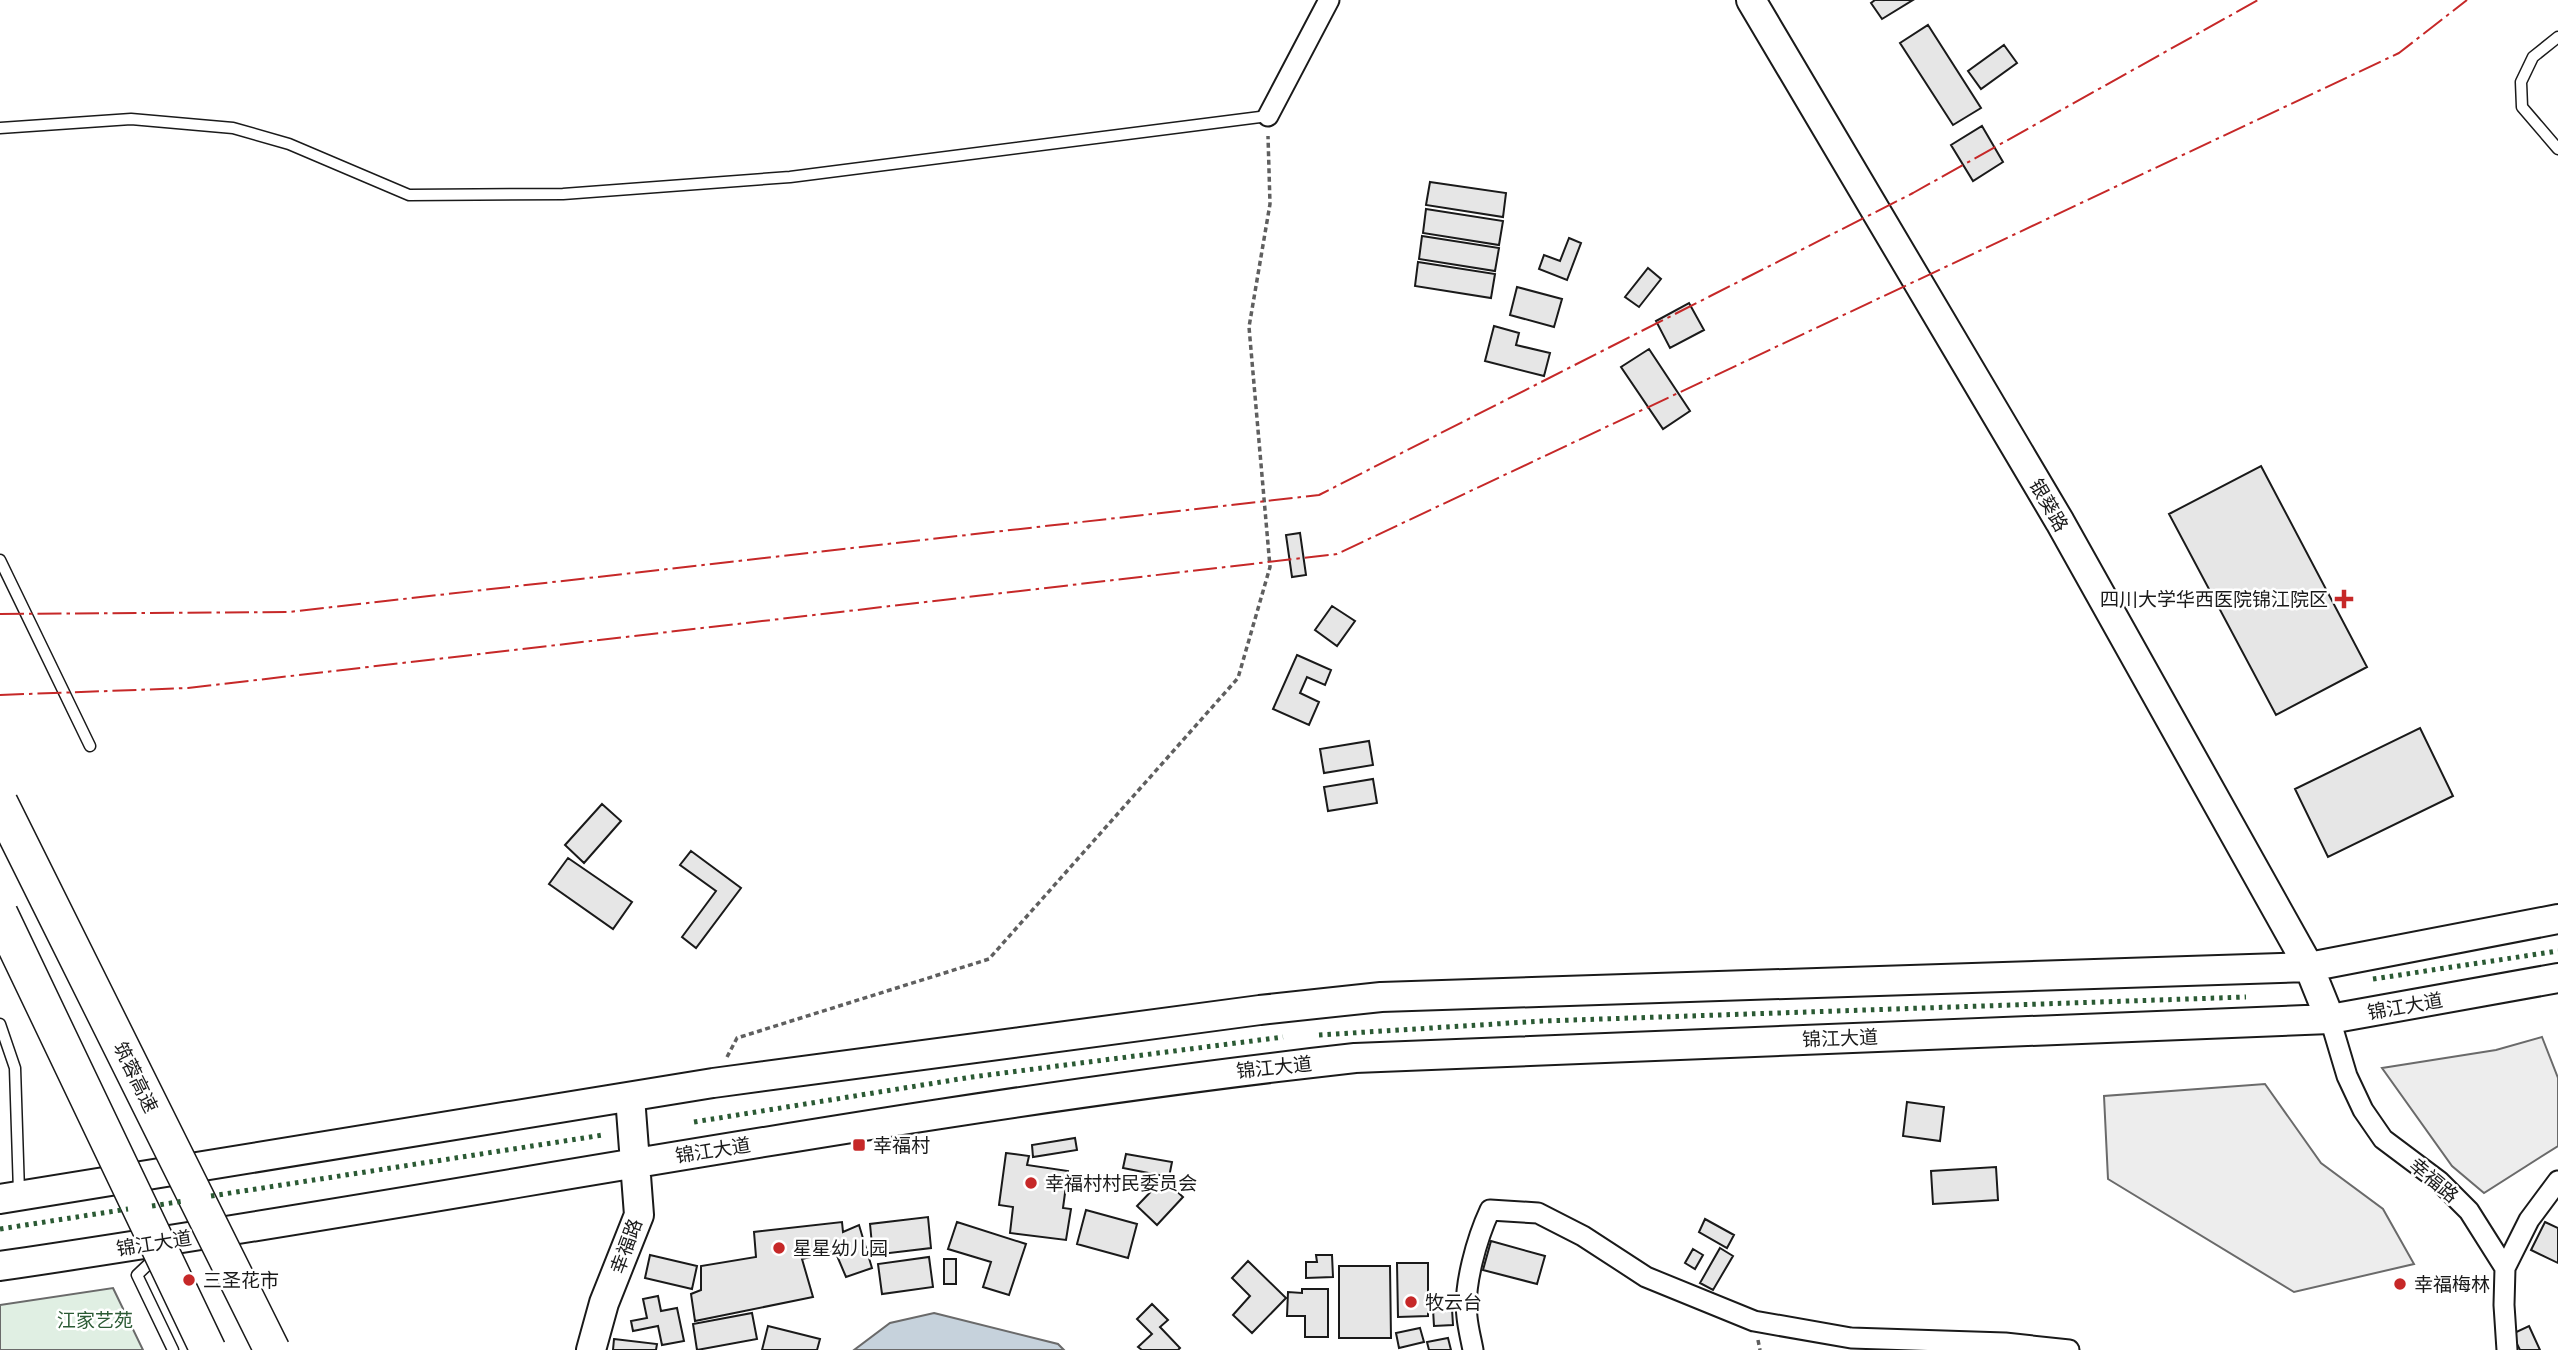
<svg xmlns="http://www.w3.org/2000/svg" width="2558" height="1350" font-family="Quicksand,'Noto Sans SC',sans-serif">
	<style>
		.green { fill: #e0efe3; stroke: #6a6a6a; stroke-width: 2 }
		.parking { fill: #ededed; stroke: #6a6a6a; stroke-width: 2 }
		.water { fill: #c6d2dc; stroke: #6a6a6a; stroke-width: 2 }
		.building { fill: #e6e6e6; stroke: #1a1a1a; stroke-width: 2 }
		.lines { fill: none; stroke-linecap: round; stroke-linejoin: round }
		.lane-casing { stroke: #1a1a1a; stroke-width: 13 }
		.street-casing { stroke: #1a1a1a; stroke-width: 23 }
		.secondary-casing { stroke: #1a1a1a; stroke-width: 32 }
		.path { stroke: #5f5f5f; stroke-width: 3.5; stroke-dasharray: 5 3.5; stroke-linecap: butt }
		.lane { stroke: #fff; stroke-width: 10 }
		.street { stroke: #fff; stroke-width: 19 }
		.secondary { stroke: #fff; stroke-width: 28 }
		.highway-bridge-casing { stroke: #1a1a1a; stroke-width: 38; stroke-linecap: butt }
		.highway-bridge { stroke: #fff; stroke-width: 35 }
		.hedge { stroke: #2b5a34; stroke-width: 5; stroke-dasharray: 3.5 5; stroke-linecap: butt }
		.power { stroke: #c62828; stroke-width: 2; stroke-dasharray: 24 5 3.5 5; stroke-linecap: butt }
		.poi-dot { fill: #c62828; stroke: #fff; stroke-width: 2.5 }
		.labels { text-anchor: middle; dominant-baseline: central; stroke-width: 5; stroke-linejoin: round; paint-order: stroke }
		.street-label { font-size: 19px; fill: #1a1a1a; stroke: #fff }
		.poi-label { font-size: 19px; fill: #1a1a1a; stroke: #fff; text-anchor: start }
		.park-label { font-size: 19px; fill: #2b5a34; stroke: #fff }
	</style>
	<rect width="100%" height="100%" fill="#fff"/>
	<!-- green -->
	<path class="green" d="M113,1288L143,1350H0V1305Z"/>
	<!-- parking -->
	<path class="parking" d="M2542,1037L2558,1078V1146L2484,1193L2452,1166L2382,1068L2496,1050Z
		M2265,1084L2321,1163L2383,1209L2414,1264L2294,1292L2108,1179L2104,1096Z"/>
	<!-- water -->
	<path class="water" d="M934,1313L1058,1344L1064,1350H854L890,1323Z"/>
	<!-- building -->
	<path class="building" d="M1875,0H1913L1882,19L1871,3Z
		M1928,25L1981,108L1953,125L1900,43Z
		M2004,45L2017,63L1981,89L1968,71Z
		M1982,126L2003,162L1973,181L1951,145Z
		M1430,182L1506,193L1503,217L1426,205Z
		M1426,209L1503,221L1499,245L1423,233Z
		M1422,236L1499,248L1495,271L1419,259Z
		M1569,238L1581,243L1567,280L1539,269L1544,255L1560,261Z
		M1418,262L1495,274L1491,298L1415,286Z
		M1648,268L1661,279L1639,307L1625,297Z
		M1517,287L1562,299L1554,327L1510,315Z
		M1689,303L1704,330L1670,348L1656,321Z
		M1494,326L1519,333L1516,345L1550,353L1544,376L1485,361Z
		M1649,349L1690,411L1663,429L1621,367Z
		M2261,466L2367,667L2276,715L2169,514Z
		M1300,533L1306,575L1292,577L1286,535Z
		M1332,606L1355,621L1337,646L1315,630Z
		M1297,655L1331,670L1325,685L1307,677L1300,693L1319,702L1309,725L1273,709Z
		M2420,728L2453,796L2328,857L2295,789Z
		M1369,741L1373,765L1324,773L1320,749Z
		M1373,779L1377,803L1328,811L1324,787Z
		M602,804L621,821L584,863L565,845Z
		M691,851L741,888L696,948L682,937L716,891L680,865Z
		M568,858L632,902L613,929L549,884Z
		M1907,1102L1944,1107L1940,1141L1903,1136Z
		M1075,1138L1077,1150L1033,1157L1032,1145Z
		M1006,1153L1029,1156L1027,1165L1068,1171L1063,1208L1071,1209L1066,1240L1010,1233L1013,1207L999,1205Z
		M1126,1154L1172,1162L1169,1177L1123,1168Z
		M1996,1167L1998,1200L1933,1204L1931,1171Z
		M1163,1179L1183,1197L1157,1225L1137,1206Z
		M1086,1210L1137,1224L1128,1258L1077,1244Z
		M928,1217L931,1248L873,1255L870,1224Z
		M1705,1219L1734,1235L1727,1248L1699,1232Z
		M842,1222L843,1232L859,1225L872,1268L846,1277L835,1251L802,1259L813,1297L695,1321L691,1294L701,1290V1266L756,1257L754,1232Z
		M957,1222L1026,1244L1009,1295L983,1287L991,1262L948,1249Z
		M2545,1222L2558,1228V1263L2531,1250Z
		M1491,1241L1545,1256L1537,1284L1483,1270Z
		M1720,1248L1733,1256L1713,1290L1700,1283Z
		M1693,1249L1703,1255L1695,1269L1685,1263Z
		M650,1255L697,1266L692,1289L645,1278Z
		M1316,1255H1332L1333,1277L1306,1278V1262H1317Z
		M929,1257L933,1287L882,1294L878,1264Z
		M944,1259H956V1284H944Z
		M1248,1261L1286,1298L1252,1333L1233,1315L1250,1296L1232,1278Z
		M1397,1263H1428V1316L1398,1317Z
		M1339,1266H1390L1391,1338H1339Z
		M1302,1289H1328V1337H1305V1316H1287L1288,1292L1302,1293Z
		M658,1296L661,1311L677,1308L684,1341L662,1345L658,1326L633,1331L631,1321L647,1318L643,1299Z
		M1152,1304L1168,1320L1160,1327L1180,1348L1178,1350H1142L1138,1347L1152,1334L1137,1319Z
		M1433,1309H1452L1453,1325L1434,1326Z
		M752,1313L757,1339L697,1350L693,1324Z
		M768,1326L820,1339L817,1350H762Z
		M2529,1326L2540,1350H2520L2512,1334Z
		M1420,1328L1424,1342L1399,1348L1396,1333Z
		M1448,1338L1451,1350H1429L1427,1342Z
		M614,1339L657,1344L656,1350H613Z"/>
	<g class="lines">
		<!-- lane casing -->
		<g class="lane-casing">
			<path id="lane" d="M2558,37L2533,57L2521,82L2522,107L2558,149
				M0,128L131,119L233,128L289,144L409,195L563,194L790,177L1268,116
				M0,560L90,746
				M0,1024L15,1068L19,1192
				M157,1256L137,1275L173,1350"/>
		</g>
		<!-- street casing -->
		<g class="street-casing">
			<path id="street" d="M1268,116L1329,0
				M2330,1019L2347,1076L2363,1110L2383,1139L2439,1181L2469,1211L2505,1268L2504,1305L2507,1350
				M2505,1268L2529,1220L2558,1181
				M1473,1350C1471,1339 1468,1328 1467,1317C1463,1286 1477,1238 1490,1210L1538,1213L1583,1236L1646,1277L1754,1321L1851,1338L2005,1343L2069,1350"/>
		</g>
		<!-- secondary casing -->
		<g class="secondary-casing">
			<path id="secondary" d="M1751,0L2060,522L2309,967L2330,1019
				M0,1199L713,1083L1260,1010L1381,997L2309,967L2558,919
				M0,1266C452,1200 900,1109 1355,1058L2330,1019L2558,978
				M591,1350L604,1303L639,1215L630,1097"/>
		</g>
		<!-- path -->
		<path class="path" d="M727,1057L737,1038L989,959L1238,678L1270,567L1249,327L1270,204L1268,136
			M1758,1340L1760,1350"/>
		<!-- lane -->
		<use href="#lane" class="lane"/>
		<!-- street -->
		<use href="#street" class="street"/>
		<!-- secondary -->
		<use href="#secondary" class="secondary"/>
		<!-- highway-bridge casing -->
		<g class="highway-bridge-casing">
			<path id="highway-bridge" d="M0,803L272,1350
				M0,914L208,1350"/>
		</g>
		<!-- highway-bridge -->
		<use href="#highway-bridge" class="highway-bridge"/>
		<!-- hedge -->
		<path class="hedge" d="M2373,979L2558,951
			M1319,1035L1543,1021L2246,997
			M694,1122L972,1077L1283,1037
			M211,1196L603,1135
			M152,1206L184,1201
			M0,1229L128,1209"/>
		<!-- power -->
		<path class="power" d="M0,614L289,612L1319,495L1913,193L2258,0
			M0,695L188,688L1337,554L2399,53L2467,0"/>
	</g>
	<!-- markers -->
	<g class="poi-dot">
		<path d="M2340.5 588.5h7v7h7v7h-7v7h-7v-7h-7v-7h7z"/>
		<rect x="852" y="1138" width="14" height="14" rx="3.5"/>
		<circle cx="1031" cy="1183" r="7"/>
		<circle cx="779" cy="1248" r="7"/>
		<circle cx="189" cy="1280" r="7"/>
		<circle cx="2400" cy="1284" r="7"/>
		<circle cx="1411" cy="1302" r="7"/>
	</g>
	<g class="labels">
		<!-- street labels -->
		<g class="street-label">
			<text transform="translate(2049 505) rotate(60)">银葵路</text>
			<text transform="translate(2405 1006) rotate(-10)">锦江大道</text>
			<text transform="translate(1840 1038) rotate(-2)">锦江大道</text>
			<text transform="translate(1274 1067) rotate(-6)">锦江大道</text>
			<text transform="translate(136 1077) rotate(64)">筑蓉高速</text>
			<text transform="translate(713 1150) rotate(-9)">锦江大道</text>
			<text transform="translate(2434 1180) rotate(40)">幸福路</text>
			<text transform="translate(154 1243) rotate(-9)">锦江大道</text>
			<text transform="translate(626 1246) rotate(-70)">幸福路</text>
		</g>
		<!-- poi labels -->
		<g class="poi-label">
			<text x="2328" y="599" text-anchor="end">四川大学华西医院锦江院区</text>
			<text x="873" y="1145">幸福村</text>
			<text x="1045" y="1183">幸福村村民委员会</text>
			<text x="793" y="1248">星星幼儿园</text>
			<text x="203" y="1280">三圣花市</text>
			<text x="2414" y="1284">幸福梅林</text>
			<text x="1425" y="1302">牧云台</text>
		</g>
		<!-- park labels -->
		<g class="park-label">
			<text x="95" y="1320">江家艺苑</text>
		</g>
	</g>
</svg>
